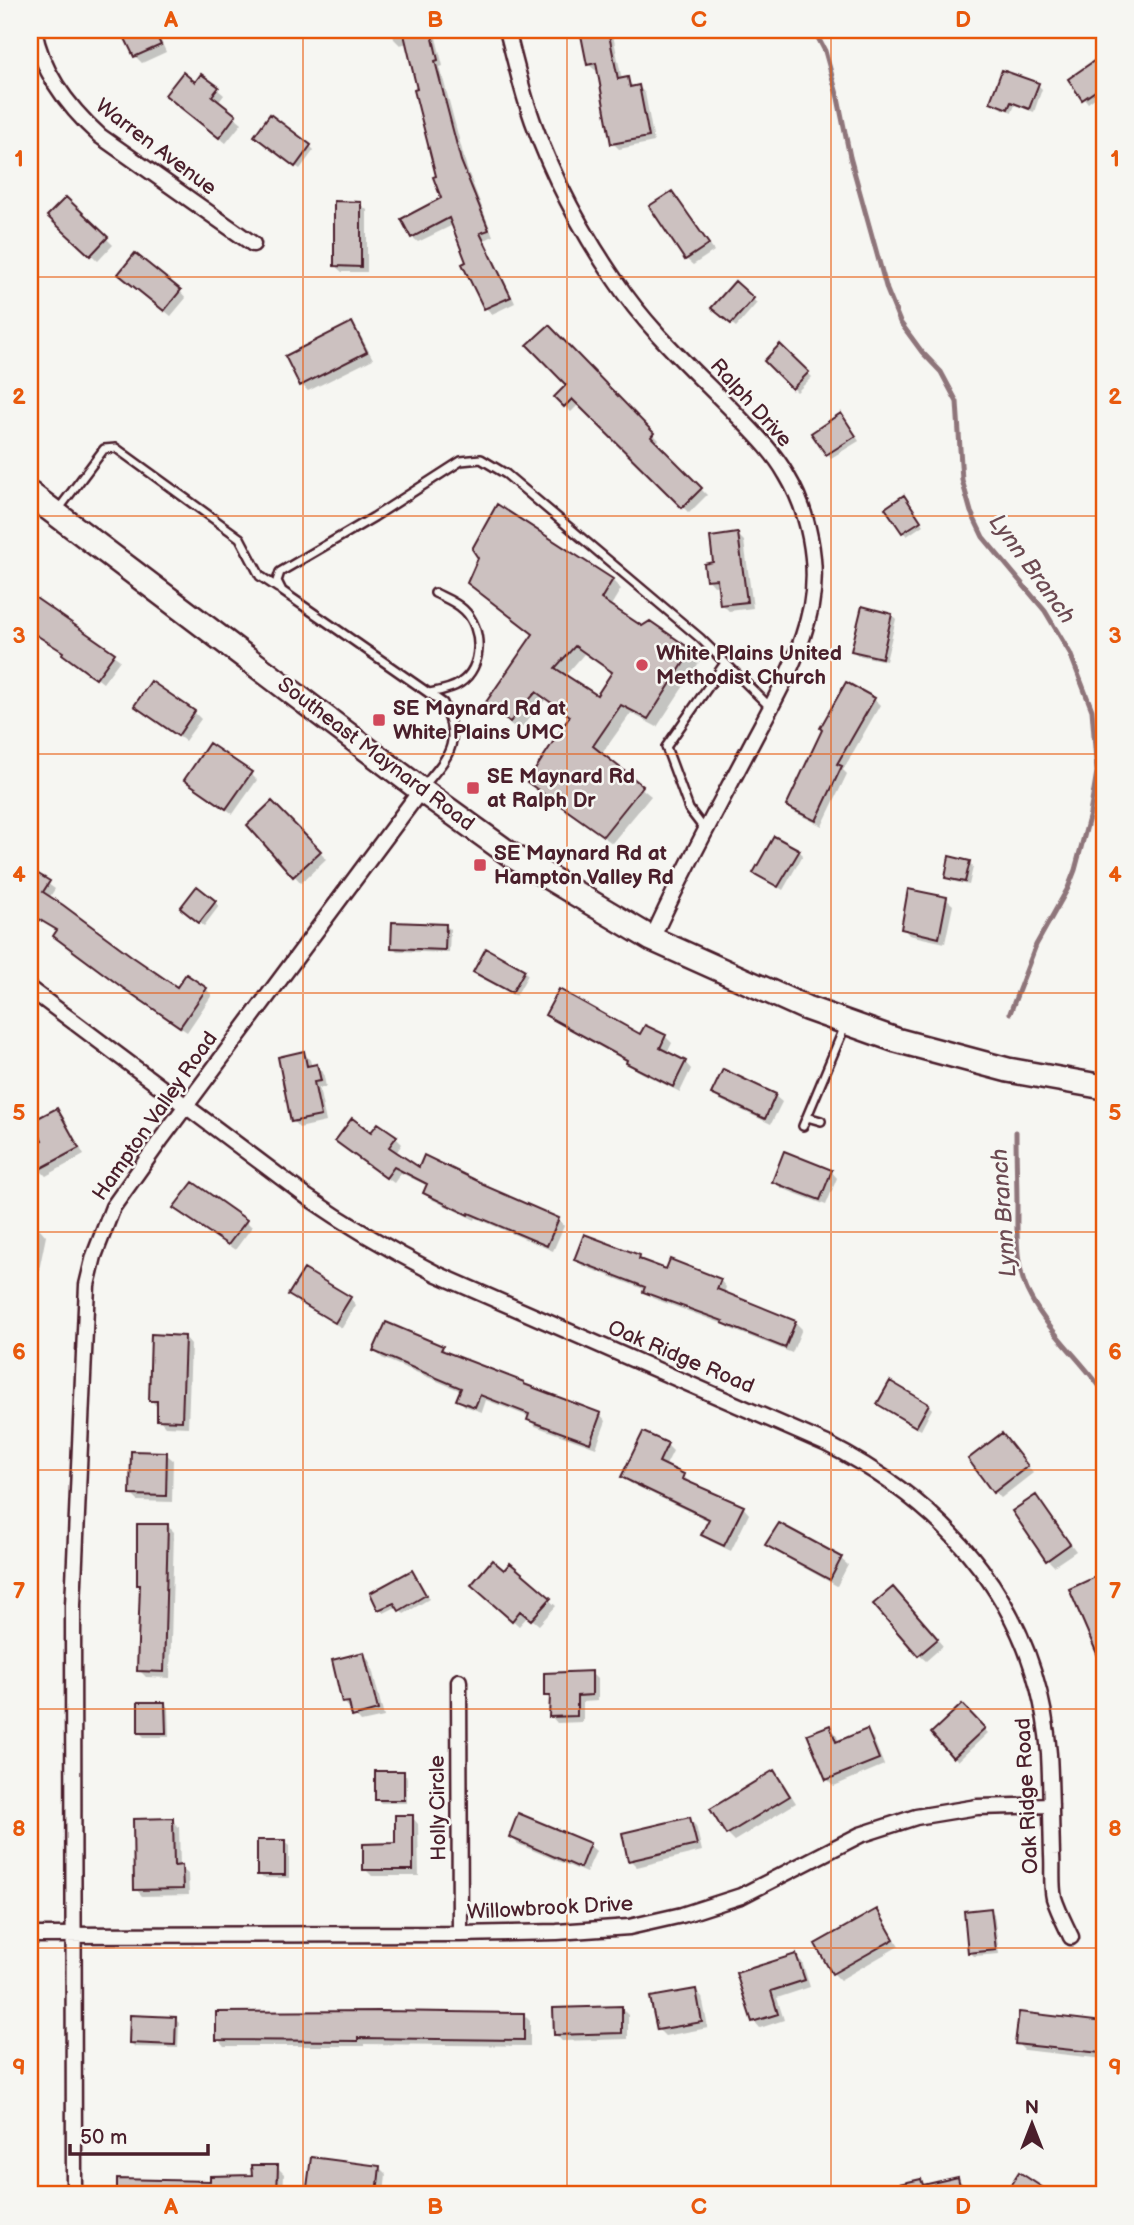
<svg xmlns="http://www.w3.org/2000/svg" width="1134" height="2225" font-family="'Balsamiq Sans',sans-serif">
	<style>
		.shadow { fill: #0003; fill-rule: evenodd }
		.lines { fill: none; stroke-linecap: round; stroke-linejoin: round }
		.stream { stroke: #8e747a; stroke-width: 5 }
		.building { fill: #ccc1c0; stroke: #4a1f2b; stroke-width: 2; fill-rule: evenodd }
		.service-casing { stroke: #4a1f2b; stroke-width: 12 }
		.minor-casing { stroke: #4a1f2b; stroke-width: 19 }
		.primary-casing { stroke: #4a1f2b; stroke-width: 28 }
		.service { stroke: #f6f6f2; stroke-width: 7 }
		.minor { stroke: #f6f6f2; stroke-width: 14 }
		.primary { stroke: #f6f6f2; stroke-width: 23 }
		.grid { fill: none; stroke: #e8590c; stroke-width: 2; stroke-opacity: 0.55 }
		.poi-dot { fill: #d1495b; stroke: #f6f6f2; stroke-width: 2.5 }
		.labels { text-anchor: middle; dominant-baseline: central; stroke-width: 5; stroke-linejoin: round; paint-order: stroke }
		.street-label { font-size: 21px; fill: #4a1f2b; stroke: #f6f6f2 }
		.poi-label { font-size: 21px; font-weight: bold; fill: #4a1f2b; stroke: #f6f6f2; text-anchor: start }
		.water-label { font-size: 23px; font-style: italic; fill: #6c4a52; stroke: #f6f6f2 }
		.neatline { fill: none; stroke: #e8590c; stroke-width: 2.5 }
		.grid-label { font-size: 23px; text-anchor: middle; font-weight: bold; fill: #e8590c }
	</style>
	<rect width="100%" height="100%" fill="#f6f6f2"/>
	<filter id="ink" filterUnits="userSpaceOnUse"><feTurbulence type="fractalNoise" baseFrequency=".0143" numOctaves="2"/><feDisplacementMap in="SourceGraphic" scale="14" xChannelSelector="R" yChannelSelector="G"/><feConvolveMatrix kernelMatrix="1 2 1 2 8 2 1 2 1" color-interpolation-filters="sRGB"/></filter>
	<g filter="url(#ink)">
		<!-- shadow -->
		<path class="shadow" d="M123,30H156L166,52L142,63L135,56Z
			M392,30H434L443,66L440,67L467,169L493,236L485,240L515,303L492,314L486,308L453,225L418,242L412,237L443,199L408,43L400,45L394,39Z
			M581,30H612L622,80L627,79L634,88L639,87L645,93L654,142L619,149L613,143L599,69L595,70L588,64Z
			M960,30H980L963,33Z
			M1104,56V91L1088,103L1070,79Z
			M196,85L217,89L224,95L218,103L242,123L226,143L174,102Z
			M1038,85L1042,89L1034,112L1015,105L1012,112L996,106L992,102Z
			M260,140L310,146L314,150L300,169Z
			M30,166L36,175L30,179Z
			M672,193L714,251L693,265L686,259Z
			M66,199L113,245L98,261L50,216Z
			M360,204L367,210V272H342L335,266Z
			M127,280L180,291L186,298L171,316Z
			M735,283L757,303L736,327L718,312Z
			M352,324L358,331L373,359L308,391L302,385Z
			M549,327L659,440L655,444L707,495L689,513L579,404L571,412L556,397L568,385Z
			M780,346L812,377L797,392L766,361Z
			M845,419L859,441L831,458L814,434Z
			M908,502L923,525L907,536L903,532Z
			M738,535L744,541L753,608L729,611L722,604L720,585L714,586L708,579L715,564Z
			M612,580L621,589L610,607L642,628L650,623L691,652L700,661L657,727L631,713L601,755L651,796L612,843L538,791L529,782L571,717L546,699L519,730L495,714L486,705L534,635L478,591ZM584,654L613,674L597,697L565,676Z
			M30,596L70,623L120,660L103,683L64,653L30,631Z
			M892,615L896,619L886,661L857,655L853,651Z
			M874,699L880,705L843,770L847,774L822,826L794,812L788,806Z
			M136,706L194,712L201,719L185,741Z
			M250,773L257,780L233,814L186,780Z
			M272,803L326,859L301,883L250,825Z
			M799,851L803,855L783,890L760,876Z
			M969,862L973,867L969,885L951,881L947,877Z
			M30,871L55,889L49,898L178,989H206L212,995L187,1032L131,995L61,942L58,932L30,915Z
			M946,899L953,905L945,943L909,935L903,928Z
			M215,902L219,906L204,926L186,912Z
			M445,925L450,929L449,953L397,951L393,947Z
			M524,971L528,975L516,996L475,972Z
			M548,1014L641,1037L665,1036L672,1043L667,1053L685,1062L691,1069L680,1092L634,1069L628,1062L554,1021Z
			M304,1053L310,1060L312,1067L317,1066L323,1072L326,1087L319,1088L326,1122L299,1128L293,1121Z
			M713,1094L775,1096L782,1102L771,1124L720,1100Z
			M56,1110L63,1116L84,1155L46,1176L39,1169L30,1152V1148L44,1140Z
			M372,1134L396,1138L402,1144L396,1153L420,1169L483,1185L558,1219L564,1226L553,1251L476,1218L475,1220L431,1199L425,1192L428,1186L401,1173L394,1183L344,1147Z
			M831,1171L837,1178L826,1205L781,1188L774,1181Z
			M176,1208L246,1221L252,1227L235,1250Z
			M30,1227L40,1229L46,1236L34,1295L30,1294Z
			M639,1257L647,1264L667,1271L720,1280L726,1287L724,1294L795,1322L802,1329L792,1353L731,1329L726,1325L652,1298L646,1290L583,1266L576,1260Z
			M290,1295L350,1298L356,1305L342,1328L296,1301Z
			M185,1337L191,1344L188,1427L165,1426L159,1419L157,1407L151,1400Z
			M442,1347L448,1354L528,1388L600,1414L606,1421L596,1448L535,1426L529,1419L530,1417L486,1400L482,1412L465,1406L458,1399L461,1391L382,1358L375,1351Z
			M928,1405L932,1409L921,1430L884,1408Z
			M1002,1435L1033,1473L1001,1498L995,1492Z
			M667,1445L673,1451L665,1467L683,1476L690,1482L743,1507L749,1514L731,1551L710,1541L703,1535L709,1521L630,1483L624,1476Z
			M166,1454L173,1460L172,1502L138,1501L132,1495Z
			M1036,1497L1076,1551L1054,1566L1048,1560Z
			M167,1525L174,1532L170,1678L146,1677L139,1670L142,1587L139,1584Z
			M779,1525L841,1559L848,1565L837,1586L774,1551L767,1545Z
			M411,1572L429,1599L404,1614L398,1606L384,1613L380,1609Z
			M1095,1579L1104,1593L1103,1655Z
			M480,1591L549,1600L556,1606L539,1625L528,1616L519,1626Z
			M899,1596L943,1646L926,1661L919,1655Z
			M364,1654L370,1661L384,1717L361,1722L344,1702Z
			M591,1673L598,1680V1701L583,1702V1722L557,1723L551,1716V1701L546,1695Z
			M164,1703L168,1708L169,1737H144L140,1733Z
			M962,1706L988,1733L958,1761L933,1734Z
			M829,1727L836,1734L839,1742L866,1731L873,1738L884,1765L834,1786L827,1779Z
			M774,1772L781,1779L796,1803L734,1841L727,1834Z
			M403,1773L407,1777V1803H381L377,1799Z
			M412,1817L418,1824L419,1876H372L365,1869L396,1845Z
			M689,1819L696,1826L702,1851L637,1867L630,1860Z
			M172,1820L179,1827L180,1867L188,1874L189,1895L142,1896L136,1889Z
			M511,1837L589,1845L596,1851L586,1873L518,1844Z
			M284,1842L289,1846V1878H263L259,1874Z
			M990,1910L994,1914L999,1954L974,1956L970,1952Z
			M877,1911L883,1918L899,1946L840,1980L833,1973Z
			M795,1956L802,1962L810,1987L777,1998L784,2020L760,2028L754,2021L739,1974Z
			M696,1990L702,1997L708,2028L665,2036L658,2029Z
			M621,2008L628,2015V2039L562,2041L555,2034Z
			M524,2015L530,2021V2046L364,2044V2046H224L218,2039Z
			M175,2019L179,2023L178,2048L135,2047L131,2043Z
			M1103,2023L1104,2059L1024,2050L1017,2043Z
			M313,2159L380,2168L386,2174L384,2195H308Z
			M277,2167L284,2174L283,2195H119V2181L212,2182L253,2177Z
			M958,2179L964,2185L967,2195H906L904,2185L921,2181L925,2186Z
			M875,2190L880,2195H868Z"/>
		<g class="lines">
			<!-- stream -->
			<path class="stream" d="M814,30L825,51L838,98L850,157L887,290L900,322L922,352L941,372L957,402L962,480L971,512L983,537L1045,611L1070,653L1092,710L1097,772L1090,814L1075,870L1068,888L1036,945L1010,1013
				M1016,1132C1016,1157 1017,1183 1017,1208C1017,1239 1015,1270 1031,1298C1050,1333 1081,1360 1104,1392"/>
		</g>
		<!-- building -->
		<path class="building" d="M121,30H154L161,45L134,57Z
			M403,30H431L438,60L435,61L461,161L489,230L480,233L511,297L484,309L462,264L466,262L449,218L411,238L401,219L441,198L433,177L436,176L414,90L417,89Z
			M580,30H608L618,79L628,77L630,87L639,85L649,137L611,144L596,63L587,65Z
			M1104,54V85L1082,100L1068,79Z
			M1002,70L1039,83L1029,109L1011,102L1008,109L990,102Z
			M183,72L195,82L201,74L219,87L212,96L236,115L219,138L165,95Z
			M270,114L311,145L295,167L254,136Z
			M672,191L709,244L685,260L649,206Z
			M66,197L108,237L90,256L47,216Z
			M334,201L361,202V267L334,266Z
			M135,253L181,290L164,311L118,274Z
			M735,281L754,298L731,324L711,308Z
			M352,322L367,352L300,386L285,356Z
			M549,325L654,433L651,437L702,488L682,508L572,399L564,407L554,397L566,385L527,345Z
			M780,344L809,372L792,389L764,361Z
			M841,413L856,436L826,455L811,433Z
			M904,495L921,521L902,533L885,508Z
			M497,504L613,579L601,599L642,626L650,621L692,650L648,719L621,705L593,746L643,786L603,836L527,782L570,716L536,692L510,722L484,705L533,634L467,583L478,558L472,549ZM575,646L612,672L597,695L555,668Z
			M738,533L747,602L720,605L717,579L706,580L704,564L713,562L710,537Z
			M30,594L115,653L96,679L62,654L63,652L30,631Z
			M862,606L892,614L882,658L851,651Z
			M151,681L195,711L178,736L134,706Z
			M846,682L875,698L837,764L842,766L816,821L786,806L822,730L820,728Z
			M209,743L252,772L226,809L184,780Z
			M272,801L321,851L293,877L247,825Z
			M774,836L800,850L778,887L753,873Z
			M949,856L970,861L965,882L945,878Z
			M30,869L50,881L43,892L63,905L133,957L177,987L186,974L207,988L180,1027L123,988L53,936L57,930L30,914Z
			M197,886L216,901L199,923L180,908Z
			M908,889L947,897L939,938L901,929Z
			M392,922L446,924L445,950L391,948Z
			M486,948L525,970L512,993L473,972Z
			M559,989L640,1034L645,1025L666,1035L660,1048L686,1061L673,1087L626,1063L627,1060L545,1015Z
			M304,1051L307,1066L317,1064L321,1081L314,1082L321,1116L291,1122L278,1057Z
			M723,1069L776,1094L765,1119L711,1094Z
			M57,1108L79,1148L38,1170L30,1156V1146L42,1140L32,1121Z
			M352,1118L371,1132L378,1123L397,1136L389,1147L419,1167L424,1155L484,1184L483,1185L559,1218L547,1246L469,1213L468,1215L423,1193L427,1184L394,1167L386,1178L335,1141Z
			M784,1151L832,1170L820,1200L772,1182Z
			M193,1182L247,1220L228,1245L173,1208Z
			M584,1234L640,1255L639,1259L666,1269L670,1259L721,1279L717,1289L796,1321L785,1348L722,1323L723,1321L643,1292L645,1287L574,1260Z
			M304,1269L351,1297L335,1323L288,1295Z
			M386,1322L443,1346L441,1350L524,1382V1384L601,1413L590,1443L527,1420L529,1414L480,1395L475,1407L456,1400L461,1388L373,1351Z
			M151,1334L185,1336L182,1421L157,1420V1401H149Z
			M890,1381L929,1404L916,1427L877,1404Z
			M643,1432L668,1443L659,1462L684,1474L682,1479L744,1506L724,1546L701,1535L709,1519L621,1477Z
			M1002,1433L1028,1466L993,1493L968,1459Z
			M131,1451L167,1452L166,1496L130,1495Z
			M1036,1495L1070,1544L1046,1561L1012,1511Z
			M779,1523L842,1557L830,1580L765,1545Z
			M137,1524H168L164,1672L137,1671L140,1585H137Z
			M492,1560L504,1570L510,1563L551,1598L531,1620L520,1611L512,1621L471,1585Z
			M412,1570L426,1595L399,1611L394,1603L378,1610L370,1593Z
			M1095,1577L1104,1599V1670L1069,1589Z
			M893,1587L938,1639L918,1656L873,1604Z
			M364,1652L378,1710L352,1717L349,1702L342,1703L332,1660Z
			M592,1671V1695L577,1696V1716L549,1717L550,1696H544V1673Z
			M138,1702H165L166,1733H138Z
			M962,1704L985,1728L953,1758L931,1733Z
			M830,1725L836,1742L867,1729L879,1759L826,1780L807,1734Z
			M774,1770L790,1796L726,1835L710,1809Z
			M375,1771H404V1800H375Z
			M518,1813L590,1843L580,1868L509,1837Z
			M395,1815H413V1870H363V1844L395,1843Z
			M690,1817L697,1845L628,1861L622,1833Z
			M173,1818L174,1866L182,1865L183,1889L134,1890L133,1819Z
			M257,1840H285V1875H257Z
			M991,1908L996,1950L968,1953L964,1911Z
			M877,1909L894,1939L832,1974L815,1944Z
			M796,1954L805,1980L771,1991L778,2014L752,2022L736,1973Z
			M696,1989L702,2022L657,2030L650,1997Z
			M622,2006V2033L554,2035L553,2008Z
			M381,2011L524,2013V2040L358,2038V2041L216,2040V2012Z
			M1019,2012L1104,2022L1100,2053L1015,2044Z
			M130,2015L176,2017L175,2045L129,2043Z
			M311,2157L380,2166L377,2194L334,2189L333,2195H306Z
			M251,2165H278L277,2195H117V2179L210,2181V2176L252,2175Z
			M1019,2172L1054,2195H1004Z
			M958,2177L962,2195H878L877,2189L921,2179L923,2185Z"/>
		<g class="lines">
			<!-- service casing -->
			<g class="service-casing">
				<path id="service" d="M58,510L104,449L116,448L240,538L260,576L278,588
					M429,693C439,691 452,689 460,683C484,667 483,628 464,610C456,602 445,598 435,593
					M424,786C450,754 462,744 443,703L282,591L277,581L280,572L374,517L461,461L481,459L506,474L700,638L770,707
					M705,830L689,809L666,747L725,663
					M807,1117L821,1121
					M803,1126L845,1026"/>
			</g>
			<!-- minor casing -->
			<g class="minor-casing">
				<path id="minor" d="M34,30C42,73 68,107 100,136L253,244
					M507,30C513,53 519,78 526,101C546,164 578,226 615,280C648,330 694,371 735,413C753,432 773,451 786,474C809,512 819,563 811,606C802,652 777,696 755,737C720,804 683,870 652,939
					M30,989L307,1197C349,1226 392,1251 437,1274L827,1444C952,1508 1038,1609 1049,1754C1051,1788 1051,1821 1052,1855C1053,1868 1051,1885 1054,1898C1058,1911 1065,1924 1071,1937
					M459,1681L460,1934
					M30,1935L460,1934L557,1932L629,1927L682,1915L741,1896L860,1835L916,1817L977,1807L1051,1805
					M74,2195L73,1605L87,1285L94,1256L113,1207L162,1138L421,790"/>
			</g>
			<!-- primary casing -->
			<g class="primary-casing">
				<path id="primary" d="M30,494L421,790L511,855L652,939L806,1008L896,1040L1008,1070L1104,1087"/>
			</g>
			<!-- service -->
			<use href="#service" class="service"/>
			<!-- minor -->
			<use href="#minor" class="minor"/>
			<!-- primary -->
			<use href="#primary" class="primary"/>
		</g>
	</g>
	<!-- grid -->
	<path class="grid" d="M303,30V2195M567,30V2195M831,30V2195M30,277H1104M30,516H1104M30,754H1104M30,993H1104M30,1232H1104M30,1470H1104M30,1709H1104M30,1948H1104"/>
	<!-- markers -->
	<g class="poi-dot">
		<circle cx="642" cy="665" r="7"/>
		<rect x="372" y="713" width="14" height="14" rx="3.5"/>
		<rect x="466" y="781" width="14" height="14" rx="3.5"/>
		<rect x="473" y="858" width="14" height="14" rx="3.5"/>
	</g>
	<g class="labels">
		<!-- street labels -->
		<g class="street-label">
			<text transform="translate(156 147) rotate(37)">Warren Avenue</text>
			<text transform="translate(751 403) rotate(48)">Ralph Drive</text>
			<text transform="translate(376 754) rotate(37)">Southeast Maynard Road</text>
			<text transform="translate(155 1116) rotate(-55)">Hampton Valley Road</text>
			<text transform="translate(681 1357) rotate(23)">Oak Ridge Road</text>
			<text transform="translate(1027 1796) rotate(-93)">Oak Ridge Road</text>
			<text transform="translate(438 1808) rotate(-91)">Holly Circle</text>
			<text transform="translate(550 1908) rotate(-3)">Willowbrook Drive</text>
		</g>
		<!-- poi labels -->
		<g class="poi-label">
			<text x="656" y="653">White Plains United<tspan x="656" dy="24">Methodist Church</tspan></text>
			<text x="393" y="708">SE Maynard Rd at<tspan x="393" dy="24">White Plains UMC</tspan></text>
			<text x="487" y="776">SE Maynard Rd<tspan x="487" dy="24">at Ralph Dr</tspan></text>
			<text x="494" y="853">SE Maynard Rd at<tspan x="494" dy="24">Hampton Valley Rd</tspan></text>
		</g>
		<!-- water labels -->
		<g class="water-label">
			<text transform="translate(1032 569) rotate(54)">Lynn Branch</text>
			<text transform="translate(1004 1213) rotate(-94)">Lynn Branch</text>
		</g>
	</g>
	<!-- margin -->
	<rect width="1134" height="2225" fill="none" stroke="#f6f6f2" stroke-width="77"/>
	<!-- north arrow -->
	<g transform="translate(1032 2124)" stroke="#f6f6f2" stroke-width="5" paint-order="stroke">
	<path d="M0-5L12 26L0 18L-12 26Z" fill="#4a1f2b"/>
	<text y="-10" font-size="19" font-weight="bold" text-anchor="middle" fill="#4a1f2b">N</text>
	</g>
	<!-- scale -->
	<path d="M70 2144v10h138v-10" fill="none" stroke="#4a1f2b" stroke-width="3.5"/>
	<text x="80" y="2144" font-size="21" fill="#4a1f2b" stroke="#f6f6f2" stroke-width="5" paint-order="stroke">50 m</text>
	<rect x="38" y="38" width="1058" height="2148" class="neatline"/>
	<g class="grid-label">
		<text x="171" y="27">A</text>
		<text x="435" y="27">B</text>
		<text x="699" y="27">C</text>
		<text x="963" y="27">D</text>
		<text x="19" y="166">1</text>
		<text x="1115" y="166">1</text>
		<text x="19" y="404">2</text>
		<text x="1115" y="404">2</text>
		<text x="19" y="643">3</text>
		<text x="1115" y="643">3</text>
		<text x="19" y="882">4</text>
		<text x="1115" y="882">4</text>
		<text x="19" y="1120">5</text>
		<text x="1115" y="1120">5</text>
		<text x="19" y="1359">6</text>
		<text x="1115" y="1359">6</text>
		<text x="19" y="1598">7</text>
		<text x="1115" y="1598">7</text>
		<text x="19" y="1836">8</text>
		<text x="1115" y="1836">8</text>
		<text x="19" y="2075">9</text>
		<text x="1115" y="2075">9</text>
		<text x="171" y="2214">A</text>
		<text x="435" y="2214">B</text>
		<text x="699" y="2214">C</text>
		<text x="963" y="2214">D</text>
	</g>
</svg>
